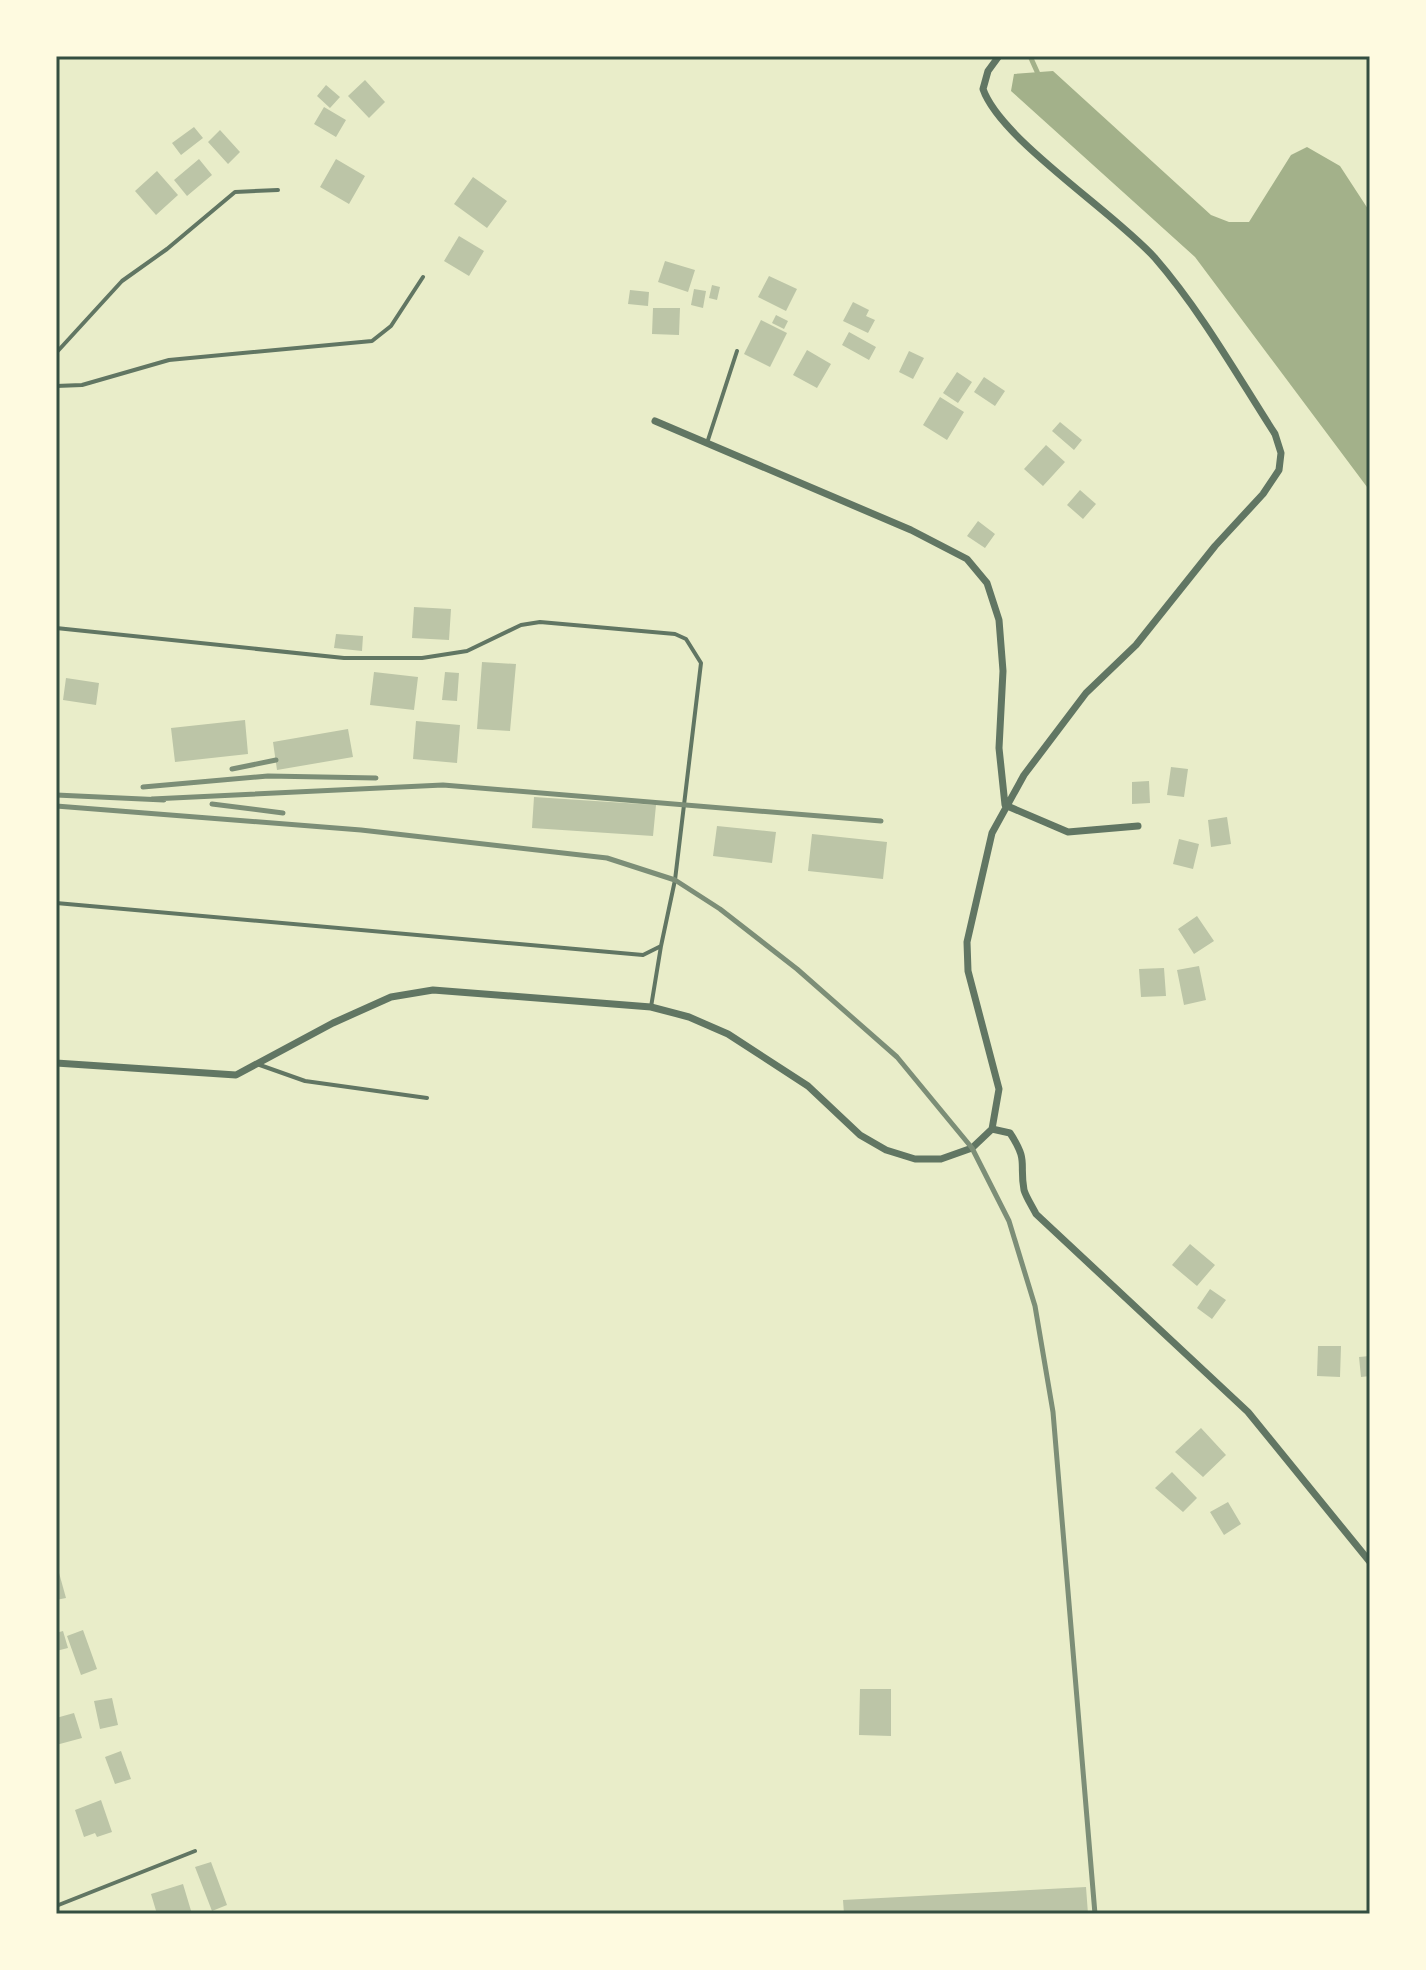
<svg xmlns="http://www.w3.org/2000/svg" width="1426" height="1970" font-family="'PT Serif',serif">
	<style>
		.water { fill: #a3b18a }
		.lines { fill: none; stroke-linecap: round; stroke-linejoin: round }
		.stream { stroke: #a3b18a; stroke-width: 5 }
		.building { fill: #bcc5a7 }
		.service { stroke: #617663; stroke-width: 4 }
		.minor { stroke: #617663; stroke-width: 7 }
		.rail { stroke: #7c8e77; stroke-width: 5 }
		.neatline { fill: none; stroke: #344e41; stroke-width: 3 }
	</style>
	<rect width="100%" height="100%" fill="#e9edc9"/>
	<!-- water -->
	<path class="water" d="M1053,71L1211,215L1229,222H1249L1291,155L1307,147L1340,166L1370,212V491L1195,257L1011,91L1014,74Z"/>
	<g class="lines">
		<!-- stream -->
		<path class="stream" d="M1030,56L1039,76"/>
	</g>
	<!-- building -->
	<path class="building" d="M365,80L385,102L369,118L348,96Z
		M326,85L340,97L330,108L317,96Z
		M324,107L346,120L336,137L314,124Z
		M194,127L203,138L181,155L172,143Z
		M220,130L240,152L228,164L208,142Z
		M199,159L212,175L187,196L174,180Z
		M336,159L365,176L349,204L320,187Z
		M157,171L178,195L156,215L135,191Z
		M473,177L507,201L487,228L454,204Z
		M459,236L484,251L469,276L444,261Z
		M665,261L695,270L688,292L658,282Z
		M769,276L797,289L786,311L758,297Z
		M712,285L720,287L717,300L709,298Z
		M694,289L706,291L703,308L691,305Z
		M630,290L649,292L648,306L628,304Z
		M853,302L869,310L866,316L875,320L868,333L843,321Z
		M653,308H680L679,335L652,334Z
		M776,315L788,321L784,329L772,323Z
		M761,320L787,333L770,367L744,354Z
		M849,332L876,347L869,360L842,345Z
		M807,350L831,364L817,388L793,375Z
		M909,351L924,358L913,379L899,372Z
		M957,372L972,382L958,403L943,393Z
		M984,377L1005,391L995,406L974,392Z
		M940,397L964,412L947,440L923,425Z
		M1060,422L1082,440L1074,450L1052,431Z
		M1046,445L1065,462L1043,486L1024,469Z
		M1080,490L1096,504L1083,519L1067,505Z
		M978,521L995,534L985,548L967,536Z
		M414,607L451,609L449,640L412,638Z
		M336,634L363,636L362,651L334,648Z
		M482,662L516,664L510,731L477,729Z
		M374,672L418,677L414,710L370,705Z
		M445,672L459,673L457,701L442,700Z
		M66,678L99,683L96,705L63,700Z
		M245,720L248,754L175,762L171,728Z
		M416,721L460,725L457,763L413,759Z
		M348,729L353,757L277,770L273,742Z
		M1171,767L1188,769L1184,797L1167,795Z
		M1149,781L1150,803L1132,804V782Z
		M534,797L656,805L653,836L532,828Z
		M1227,817L1231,844L1211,847L1208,820Z
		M717,826L776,832L772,863L713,856Z
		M812,834L887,842L883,879L808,871Z
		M1179,839L1199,844L1193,869L1173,864Z
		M1197,916L1214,941L1194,954L1178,929Z
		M1199,966L1206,1000L1184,1005L1177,970Z
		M1164,968L1166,996L1141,997L1139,969Z
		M1190,1244L1215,1265L1197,1286L1172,1265Z
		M1210,1289L1226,1300L1212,1319L1197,1308Z
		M1318,1346H1341L1340,1377L1317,1376Z
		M1370,1356V1376L1361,1377L1359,1357Z
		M1201,1428L1226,1455L1203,1477L1175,1452Z
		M1172,1472L1197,1498L1183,1512L1155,1488Z
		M1228,1502L1241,1524L1224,1535L1210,1512Z
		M56,1562L66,1598L56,1600Z
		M83,1630L97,1669L81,1675L67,1636Z
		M63,1631L68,1648L56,1651V1633Z
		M860,1689H891V1736L859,1735Z
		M112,1698L118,1725L100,1729L94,1701Z
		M74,1713L82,1738L56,1745V1718Z
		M121,1751L131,1779L115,1784L105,1757Z
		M101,1800L112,1832L97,1837L95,1833L84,1837L75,1810Z
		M211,1862L227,1905L212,1911L195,1867Z
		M183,1884L192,1914H157L151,1894Z
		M1086,1887L1088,1914H844L843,1900Z"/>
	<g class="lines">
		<!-- service -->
		<path class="service" d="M56,353L122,281L167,249L235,192L278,190
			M56,386L82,385L169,360L372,341L391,326L423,277
			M707,443L737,351
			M56,628L344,658H422L467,651L521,625L540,622L675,634L686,639L701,663L675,880L661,946L643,955L56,903
			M651,1007L661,946
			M257,1064L305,1081L427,1098
			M56,1906L195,1851"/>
		<!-- minor -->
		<path class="minor" d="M655,421L911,530L967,559L987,583L999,620L1003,671L999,748L1005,805L1068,832L1138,826
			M56,1063L236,1075L333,1023L391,997L433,990L651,1007L689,1017L728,1034L808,1086L860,1135L886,1150L915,1159H941L972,1148L992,1129L999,1089L968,971L967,942L992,833L1024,775L1086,693L1136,645L1215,546L1263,494L1279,470L1281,453L1275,434C1237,375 1201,311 1155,258C1114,212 1000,139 983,89L988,71L999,56
			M992,1129L1010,1133C1029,1162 1019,1162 1024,1190C1026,1197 1032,1206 1036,1214L1248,1412L1370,1562"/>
		<!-- rail -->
		<path class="rail" d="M232,769L276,760
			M143,787L268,776L376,778
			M56,795L164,800
			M152,799L443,785L881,821
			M212,804L283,813
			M56,806L361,830L607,858L675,880L720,909L797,969L897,1057L972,1148L1009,1221L1035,1306L1053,1412L1095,1914"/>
	</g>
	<!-- border -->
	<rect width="1426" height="1970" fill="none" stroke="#fefae0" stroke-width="116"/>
	<rect x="58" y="58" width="1310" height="1854" class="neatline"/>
</svg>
